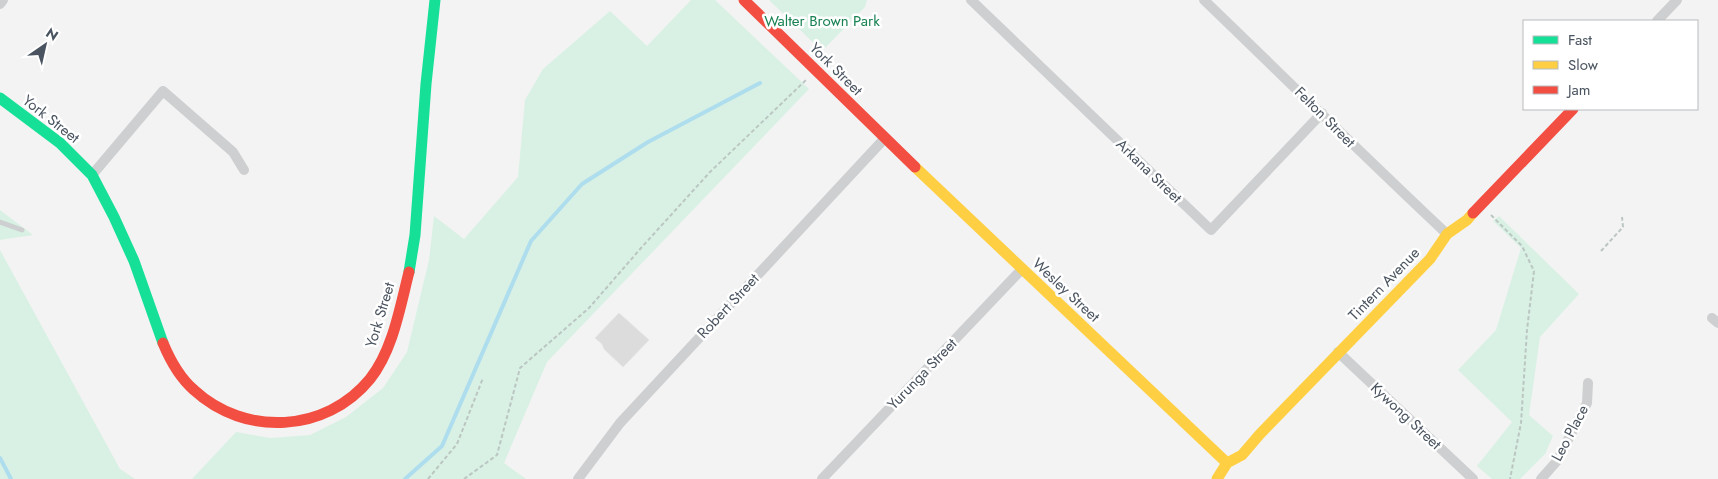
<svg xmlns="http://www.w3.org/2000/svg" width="1718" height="479" font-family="Jost,sans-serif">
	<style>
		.green { fill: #d9f1e4 }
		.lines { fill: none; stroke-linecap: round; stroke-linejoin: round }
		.stream { stroke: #aeddee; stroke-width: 4 }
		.building { fill: #dcdcdd; stroke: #e4e5e6 }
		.path { stroke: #bbc6c3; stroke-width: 2; stroke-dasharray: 4 2.5; stroke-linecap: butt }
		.lane { stroke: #cdcfd1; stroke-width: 5 }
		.street { stroke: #cdcfd1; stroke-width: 10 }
		.fast { stroke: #16e098; stroke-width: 11 }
		.slow { stroke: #ffcf43; stroke-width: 11 }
		.jam { stroke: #f24e42; stroke-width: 11 }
		.labels { text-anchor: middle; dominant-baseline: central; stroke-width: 5; stroke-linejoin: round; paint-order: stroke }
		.park-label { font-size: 15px; fill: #198253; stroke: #fff }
		.street-label { font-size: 15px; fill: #4a5460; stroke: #fff }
	</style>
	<rect width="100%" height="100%" fill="#f3f3f3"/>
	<!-- green -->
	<path class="green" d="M691,0H715L809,89L547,362L504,463L526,479H192L236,432L270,438L310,435L346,417L383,388L407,352L429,260L434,216L464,239L518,177L525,100L543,69L610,11L647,46Z
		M769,0H867L865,7L822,51Z
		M0,210L33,235L0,240Z
		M1499,216L1579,294L1540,337L1529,415L1553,436L1545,454L1520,479H1492L1477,466L1512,422L1458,370L1496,330L1521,248L1493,221Z
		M0,250L120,469L135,479H0Z"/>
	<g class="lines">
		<!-- stream -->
		<path class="stream" d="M0,458L11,479
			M405,479L442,446L531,241L582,184L648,142L760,83"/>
	</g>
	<!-- building -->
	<path class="building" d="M619,313L649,340L623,367L604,349L602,344L595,338Z"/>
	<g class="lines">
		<!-- path -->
		<path class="path" d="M1491,215L1522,246L1534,271L1527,330L1521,423L1510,479
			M1601,251L1623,227L1622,217
			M428,479L457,444L483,378
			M464,479L497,455L520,368L589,308L641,248L710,172L807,79"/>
		<!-- lane -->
		<path class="lane" d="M0,222L22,230"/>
		<!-- street -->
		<path class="street" d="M971,0L1211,230L1322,113
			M1204,0C1285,78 1365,157 1447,234
			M0,4L3,0
			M1657,21L1677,0
			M92,175L163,91L233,152L244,170
			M1712,318L1718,323
			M1338,352L1473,479
			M578,479L620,423L885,138
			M822,479L1022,269
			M1541,479L1557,461L1587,403L1588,383"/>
		<!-- fast -->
		<path class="fast" d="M0,98L60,143L92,175L114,217L134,261L163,343
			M409,272L415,235L426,84L435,0"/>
		<!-- slow -->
		<path class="slow" d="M915,167L1227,463
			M1217,479L1227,463L1242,455L1260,434L1430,259L1447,234L1467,220L1473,213"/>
		<!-- jam -->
		<path class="jam" d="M744,0L915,167
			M1473,213L1573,109
			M163,343C170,360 179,377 194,390C245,437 326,433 370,379C393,350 400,307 409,272"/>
	</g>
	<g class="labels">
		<!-- park labels -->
		<g class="park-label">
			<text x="822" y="21">Walter Brown Park</text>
		</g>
		<!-- street labels -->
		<g class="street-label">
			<text transform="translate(836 69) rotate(45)">York Street</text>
			<text transform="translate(1325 117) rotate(45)">Felton Street</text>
			<text transform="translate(51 119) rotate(38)">York Street</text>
			<text transform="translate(1149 171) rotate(44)">Arkana Street</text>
			<text transform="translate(1384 284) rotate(-46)">Tintern Avenue</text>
			<text transform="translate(1066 290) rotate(43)">Wesley Street</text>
			<text transform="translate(728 306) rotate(-47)">Robert Street</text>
			<text transform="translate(380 315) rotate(-73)">York Street</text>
			<text transform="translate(922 374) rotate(-46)">Yurunga Street</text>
			<text transform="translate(1406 416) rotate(43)">Kywong Street</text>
			<text transform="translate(1570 433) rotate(-62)">Leo Place</text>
		</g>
	</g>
	<!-- legend -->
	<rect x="1523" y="20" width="175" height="90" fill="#ffffff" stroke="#b7bbbf"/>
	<rect x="1533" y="36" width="25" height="8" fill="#16e098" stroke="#b7bbbf"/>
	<text x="1568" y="45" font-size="15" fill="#4a5460">Fast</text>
	<rect x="1533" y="61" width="25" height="8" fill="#ffcf43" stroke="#b7bbbf"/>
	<text x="1568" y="70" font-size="15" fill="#4a5460">Slow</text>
	<rect x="1533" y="86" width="25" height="8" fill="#f24e42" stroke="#b7bbbf"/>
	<text x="1568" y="95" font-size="15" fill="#4a5460">Jam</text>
	<!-- north arrow -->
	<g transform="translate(45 45) rotate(34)" stroke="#ffffff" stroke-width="4" paint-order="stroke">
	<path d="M0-4L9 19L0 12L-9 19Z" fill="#4a5460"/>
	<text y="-8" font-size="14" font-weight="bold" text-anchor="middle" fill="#4a5460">N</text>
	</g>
</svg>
